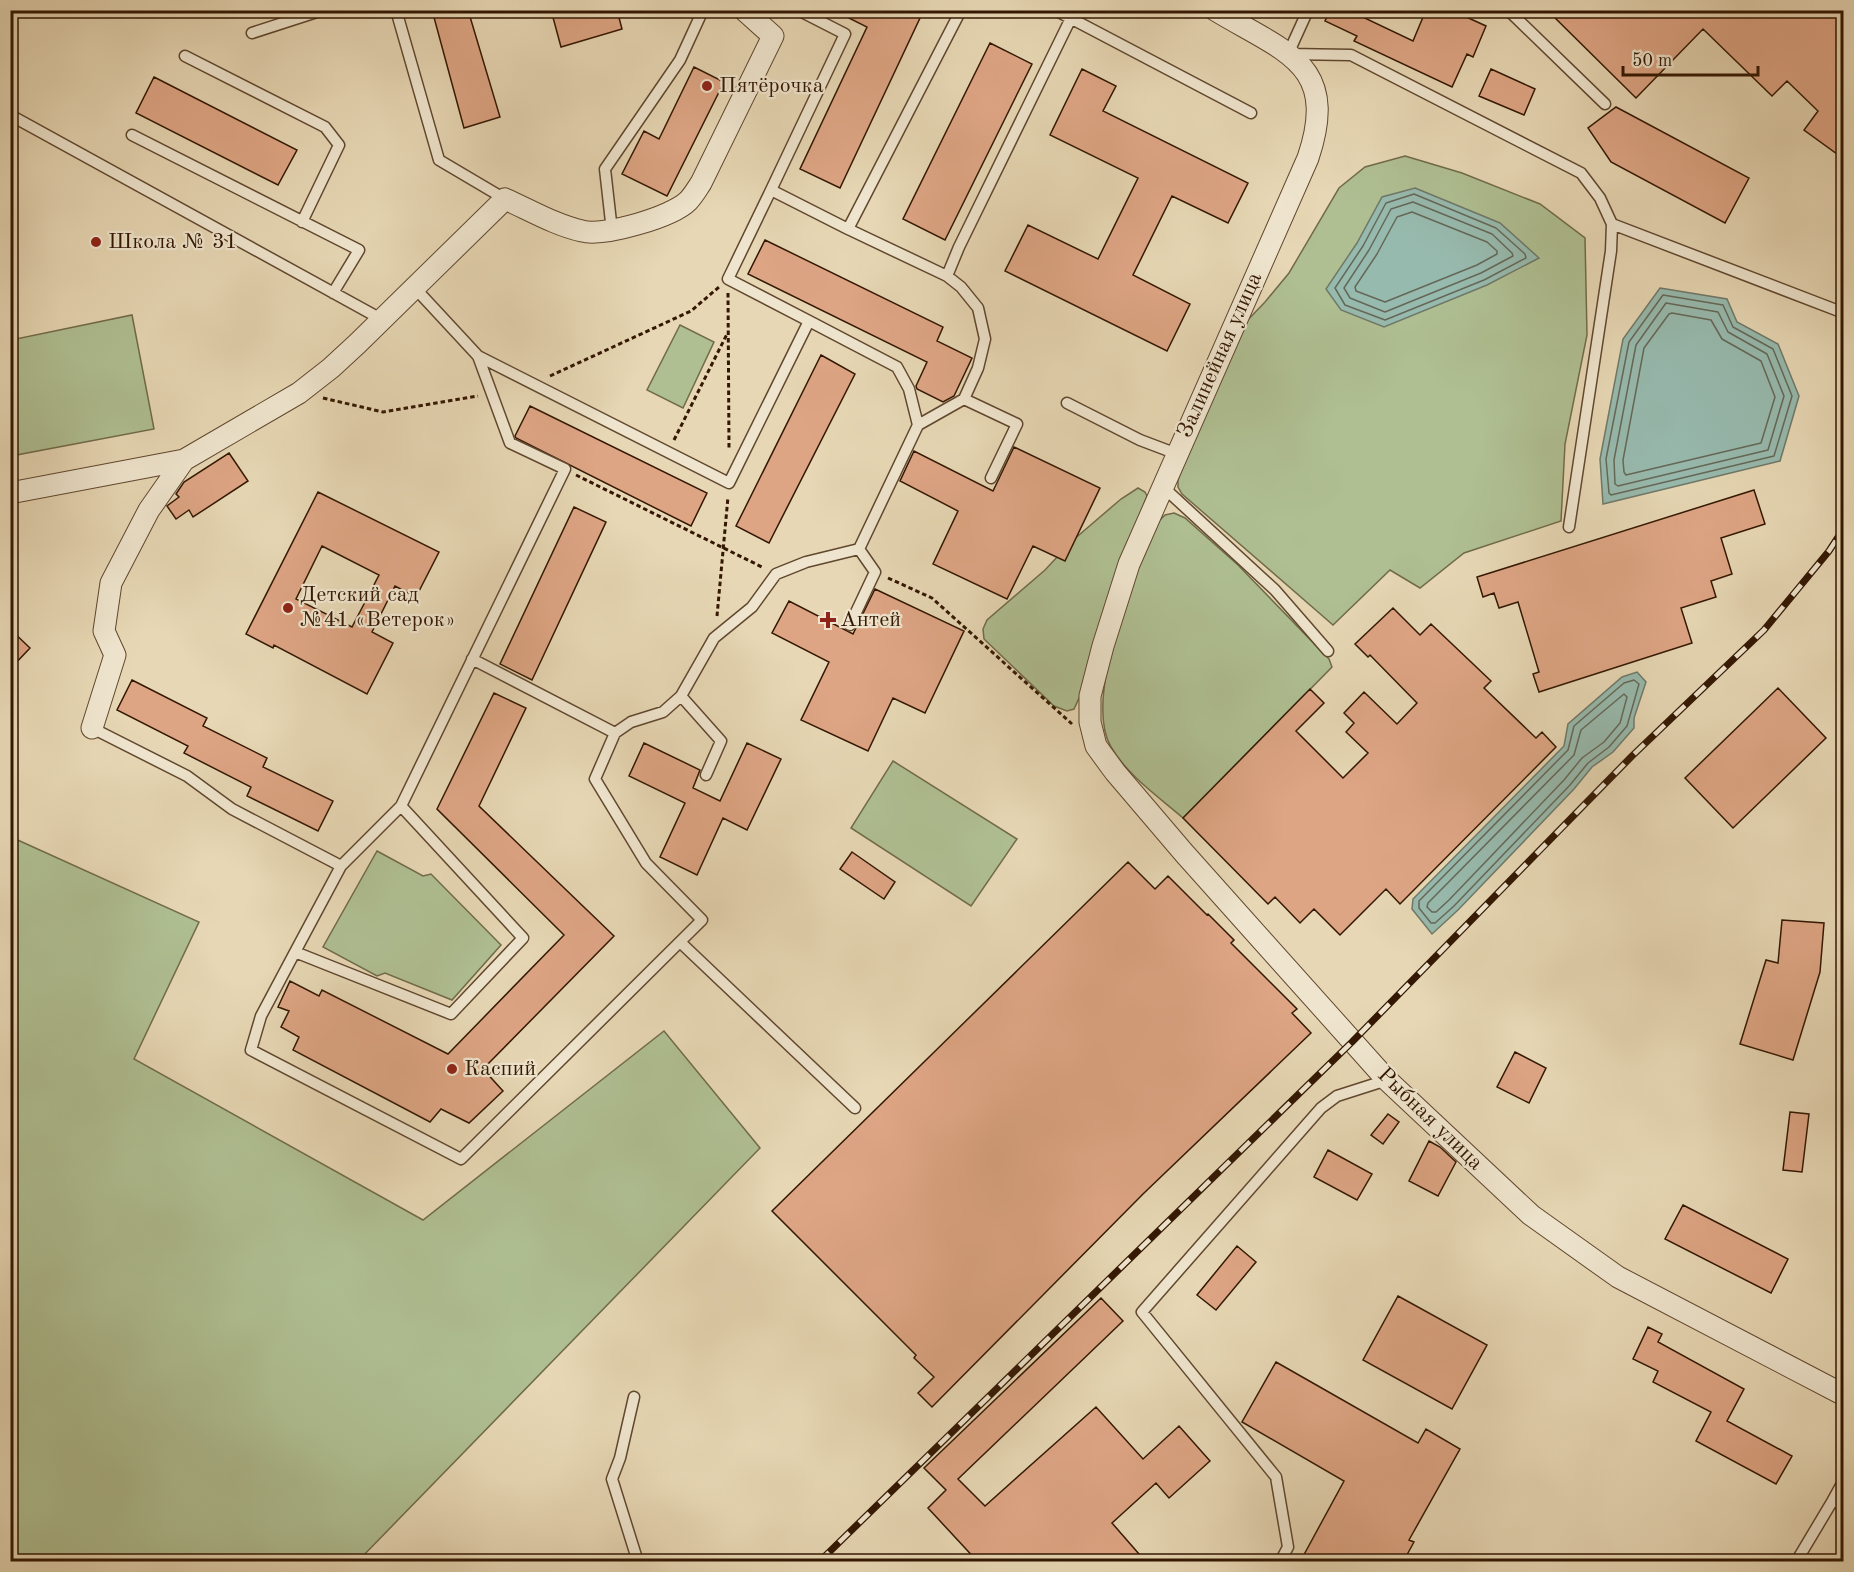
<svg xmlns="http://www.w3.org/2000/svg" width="1854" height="1572" font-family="'Old Standard TT',serif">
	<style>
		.green { fill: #afbf92; stroke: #716b4a; stroke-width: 1.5 }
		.water { fill: #97baae; stroke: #6f7969; stroke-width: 1.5 }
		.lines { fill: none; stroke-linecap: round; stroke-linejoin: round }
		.shore { stroke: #656858; stroke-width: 1.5 }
		.building { fill: #dea584; stroke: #331702; stroke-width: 1.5; fill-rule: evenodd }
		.lane-casing { stroke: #60472e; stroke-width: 13 }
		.street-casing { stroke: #60472e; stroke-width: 23 }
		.path { stroke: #331702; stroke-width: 3; stroke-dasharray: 4.5 3; stroke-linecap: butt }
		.lane { stroke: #efe5ce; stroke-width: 10 }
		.street { stroke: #efe5ce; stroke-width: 21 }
		.rail-casing { stroke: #331702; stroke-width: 7 }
		.rail { stroke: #efe5ce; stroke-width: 4.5; stroke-dasharray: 14; stroke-linecap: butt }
		.poi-dot { fill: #8f2418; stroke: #efe5ce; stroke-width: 2 }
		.labels { text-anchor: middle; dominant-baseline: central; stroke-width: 4.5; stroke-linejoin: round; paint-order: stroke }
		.poi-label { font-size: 22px; fill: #331702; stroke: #efe5ce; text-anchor: start }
		.street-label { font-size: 22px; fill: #331702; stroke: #efe5ce }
	</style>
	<rect width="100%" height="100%" fill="#e7d7b4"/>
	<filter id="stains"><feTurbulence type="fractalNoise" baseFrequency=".00333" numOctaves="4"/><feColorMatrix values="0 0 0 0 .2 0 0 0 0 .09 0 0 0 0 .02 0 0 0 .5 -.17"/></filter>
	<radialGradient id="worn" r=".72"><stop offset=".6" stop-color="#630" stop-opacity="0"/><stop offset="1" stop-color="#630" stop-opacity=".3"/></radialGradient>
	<!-- green -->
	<path class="green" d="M1405,156L1462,173L1540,204L1585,238L1587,335L1565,444L1561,521L1464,553L1420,588L1390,570L1333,625L1182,494L1178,487V480L1209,396L1242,326L1265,302L1289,273L1339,188L1365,167Z
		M132,315L154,429L11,456V340Z
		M680,325L714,342L683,408L647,390Z
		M1138,488L1145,492L1147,496L1116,576L1085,685L1074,709L1067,711L1054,706L984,639L983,629L987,620L1045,570L1072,541L1121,499Z
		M1174,513L1185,518L1238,565L1329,659L1332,667L1183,818C1159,797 1128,776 1111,747C1083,699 1135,569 1158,522L1165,515Z
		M893,761L1017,839L971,906L851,828Z
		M11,837L199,922L134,1059L423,1220L664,1031L760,1148L358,1561H11Z
		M377,851L423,876L431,874L501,945L452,1000L385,973L377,976L323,947Z"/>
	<!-- water -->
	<path class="water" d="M1415,188L1500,223L1539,258L1487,285L1384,327L1341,310L1326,289L1357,243L1382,197Z
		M1660,288L1727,299L1737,322L1778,344L1799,396L1780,461L1603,504L1600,459L1623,339Z
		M1637,672L1646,682L1634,718V728L1613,752L1592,767L1574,789L1458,910L1432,934L1412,909L1413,899L1564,746L1568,724L1622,677Z"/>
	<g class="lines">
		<!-- shore -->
		<path class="shore" d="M1414,194L1496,228L1525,254L1526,258L1484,280L1385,320L1345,305L1335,288L1363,246L1386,203Z
			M1413,202L1492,234L1512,253L1513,256L1481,273L1385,312L1350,298L1344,288L1369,250L1391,209Z
			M1412,212L1487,242L1497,251V254L1477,265L1385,302L1356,291L1355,287L1377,254L1397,217Z
			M1663,295L1723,305L1733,327L1773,349L1792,396L1774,456L1611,495L1609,493L1606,459L1629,342Z
			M1666,303L1718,312L1728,332L1767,354L1784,396L1768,450L1618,486L1615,484L1614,460L1636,345Z
			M1672,313L1711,320L1722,339L1761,361L1775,397L1761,443L1626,475L1624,472L1623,460L1644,348L1669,314Z
			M1634,680L1639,684L1627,726L1609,747L1588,763L1570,785L1454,906L1435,923H1431L1419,908V901L1568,750L1574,726L1624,683Z
			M1624,694L1627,697L1620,723L1604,742L1582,758L1564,780L1449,900L1436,912H1432L1427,907L1428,903L1574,755L1581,730Z"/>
	</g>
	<!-- building -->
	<path class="building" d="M432,10H468L500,117L464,128Z
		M551,10H617L622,29L561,47Z
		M833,10H904L920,18L840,188L800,169L867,27Z
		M1330,10H1348L1413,41L1426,10H1451L1486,26L1473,57L1467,54L1452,87L1354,41L1357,36L1325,21Z
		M1547,10H1844V159L1804,130L1818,111L1787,81L1772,96L1703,29L1636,98Z
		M990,43L1032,64L945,240L903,219Z
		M694,67L724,82L667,196L622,174L644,131L659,139Z
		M1082,69L1116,86L1103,111L1248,183L1228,223L1172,196L1133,275L1190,304L1167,351L1005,271L1028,225L1098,259L1138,178L1050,135Z
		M1491,69L1535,89L1524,115L1479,96Z
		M154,77L297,150L278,185L136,113Z
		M1616,107L1749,178L1725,223L1611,162L1588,128Z
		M765,240L943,327L937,341L972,358L954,396L943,402L917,389L916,386L927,362L748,274Z
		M821,355L855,374L769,543L736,526Z
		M530,406L707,493L691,526L516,438L515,436Z
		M1014,447L1100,488L1065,561L1033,546L1007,599L933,564L958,511L900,481L914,451L993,491Z
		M229,453L248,481L193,517L189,510L176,519L167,506L179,497L176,494L184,482Z
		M1754,490L1765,524L1721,538L1732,574L1711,581L1716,597L1681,608L1692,643L1539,692L1533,674L1539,672L1518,602L1499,608L1494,593L1483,597L1477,577Z
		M318,492L439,552L416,597L395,586L372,632L393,643L367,694L274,645L273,648L246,634ZM322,546L379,575L352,627L296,599Z
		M574,507L606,522L532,680L500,664Z
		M875,589L964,631L925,713L893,698L868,751L801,720L829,662L772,633L789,601L853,634Z
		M1393,608L1420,635L1431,624L1491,681L1484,688L1536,738L1542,732L1556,747L1400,904L1386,889L1340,935L1314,909L1300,923L1275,897L1268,904L1183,818L1310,689L1324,703L1296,731L1343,778L1368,753L1346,732L1354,723L1344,713L1364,692L1397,724L1417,703L1370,655L1368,657L1355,644Z
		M10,629L30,648L10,669Z
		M132,680L207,718L203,726L267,758L263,767L333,801L318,831L247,796L251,787L184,753L188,746L117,710Z
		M1778,688L1826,738L1733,828L1685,778Z
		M494,693L526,708L479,806L614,936L483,1069L503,1091L469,1123L441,1109L430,1122L293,1050L299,1037L281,1027L289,1011L278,1007L290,981L319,996L322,990L448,1054L564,935L437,809Z
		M644,743L700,770L693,788L720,801L747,743L781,759L747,830L723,818L697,875L660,857L685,803L629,776Z
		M852,852L895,882L884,899L840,869Z
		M1128,862L1155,889L1168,876L1207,915L1208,914L1234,940L1231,943L1297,1009L1292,1013L1311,1033L1143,1194L932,1407L918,1393L934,1377L914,1358L916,1355L772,1211Z
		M1782,920L1824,923L1820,972L1793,1060L1740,1044L1766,960L1778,963Z
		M1515,1052L1546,1068L1529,1103L1497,1087Z
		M1790,1112L1809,1114L1802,1172L1783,1170Z
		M1388,1114L1399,1122L1383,1144L1371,1135Z
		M1429,1141L1440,1147L1456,1162L1438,1196L1409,1181Z
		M1328,1150L1372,1174L1357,1200L1314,1177Z
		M1683,1205L1788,1259L1771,1293L1665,1239Z
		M1237,1246L1256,1262L1216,1310L1197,1295Z
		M1398,1296L1487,1345L1452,1409L1363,1360Z
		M1101,1298L1123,1321L958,1479L985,1506L1096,1407L1143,1459L1179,1426L1210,1461L1169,1498L1156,1483L1112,1523L1146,1562H978L928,1508L946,1490L924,1468Z
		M1648,1327L1662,1334L1658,1342L1744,1389L1727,1421L1792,1456L1776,1484L1696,1441L1711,1412L1653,1382L1658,1371L1633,1359Z
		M1276,1362L1418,1443L1426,1429L1460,1449L1409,1540L1414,1542L1403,1562H1300L1344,1481L1242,1422Z"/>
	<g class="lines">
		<!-- lane casing -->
		<g class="lane-casing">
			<path id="lane" d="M396,10L439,160L505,199
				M798,10L845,34L771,190L848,229
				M1055,10L1251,113
				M1308,10L1288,54L1351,55L1581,173L1600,198L1612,224L1611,251L1569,527
				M1508,10L1605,104
				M252,33L323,10
				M185,56L325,127L339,145L302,222
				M10,115L381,319
				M132,135L359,250L333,293
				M1612,224L1844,313
				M612,231L605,169L680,60L703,10
				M947,276L959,247L1071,18
				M809,321L897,367L909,389L918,425
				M478,356L729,483L809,321L728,279L771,190
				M964,399L1017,424L991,478
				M1067,403L1140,440L1177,454
				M1162,486L1275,590L1328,651
				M850,625L875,572L859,549
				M472,659L615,733
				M681,696L721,741L706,775
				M92,728L187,776L232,809L341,866L401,806L565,469L510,443L478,356L414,287
				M341,866L295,952L451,1014L523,938L401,806
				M680,942L855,1108
				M295,952L261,1016L251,1050L461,1159L702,920L646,863L595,779L615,733L631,722L663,712L681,696L714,638L752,607L776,574L806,562L859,549L918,425L964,399L978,368L985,339L978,308L961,287L947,276L848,229L961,10
				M634,1397L620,1458L612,1479L638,1562
				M1844,1480L1833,1500L1844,1506
				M1280,1562L1288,1547L1276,1477L1142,1312L1321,1108L1337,1096L1387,1080
				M1796,1562L1833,1500"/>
		</g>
		<!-- street casing -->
		<g class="street-casing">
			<path id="street" d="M1215,10C1284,52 1340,63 1308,158L1129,564L1103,646L1090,696V722L1096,746L1115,772L1184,853L1387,1080L1531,1215L1618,1277L1844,1395
				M10,493L184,460L299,393L331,368L357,344L505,199C530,210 555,225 582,231C603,237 672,217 688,201C693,196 697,189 701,183L773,36L744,10
				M92,728L115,655L104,631L111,583L149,510L184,460"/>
		</g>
		<!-- path -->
		<path class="path" d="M728,293L729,449
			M550,376L691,311L719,287
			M323,398L383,412L478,396
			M674,440L727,334
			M576,475L764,568
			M888,578L932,598L1072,724
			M717,616L728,497"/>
		<!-- lane -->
		<use href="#lane" class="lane"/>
		<!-- street -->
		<use href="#street" class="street"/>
		<!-- rail casing -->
		<g class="rail-casing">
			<path id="rail" d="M819,1562L1352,1042L1632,756L1764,630L1829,551L1844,528"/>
		</g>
		<!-- rail -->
		<use href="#rail" class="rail"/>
	</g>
	<!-- markers -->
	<g class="poi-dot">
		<circle cx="707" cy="86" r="6"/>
		<circle cx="96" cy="242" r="6"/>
		<circle cx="288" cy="608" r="6"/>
		<path d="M825 611h6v6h6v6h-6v6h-6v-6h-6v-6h6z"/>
		<circle cx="452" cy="1069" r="6"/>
	</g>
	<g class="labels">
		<!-- poi labels -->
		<g class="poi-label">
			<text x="719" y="86">Пятёрочка</text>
			<text x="108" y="242">Школа № 31</text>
			<text x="300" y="595">Детский сад<tspan x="300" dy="25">№41 «Ветерок»</tspan></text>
			<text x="840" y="620">Антей</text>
			<text x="464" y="1069">Каспий</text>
		</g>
		<!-- street labels -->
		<g class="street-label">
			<text transform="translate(1220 355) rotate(-66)">Залинейная улица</text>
			<text transform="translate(1430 1119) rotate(44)">Рыбная улица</text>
		</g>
	</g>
	<!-- margin -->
	<rect width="1854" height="1572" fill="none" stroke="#e7d7b4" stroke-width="36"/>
	<rect x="12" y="12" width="1830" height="1548" fill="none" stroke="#331702" stroke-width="3"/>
	<rect x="18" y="18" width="1818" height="1536" fill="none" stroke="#331702" stroke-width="1.5"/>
	<!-- scale -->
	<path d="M1623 66v9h135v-9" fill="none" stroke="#331702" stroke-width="3"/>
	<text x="1632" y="66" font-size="18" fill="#331702" stroke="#efe5ce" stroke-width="4.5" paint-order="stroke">50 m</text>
	<rect width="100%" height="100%" filter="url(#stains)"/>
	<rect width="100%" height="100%" fill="url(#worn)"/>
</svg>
